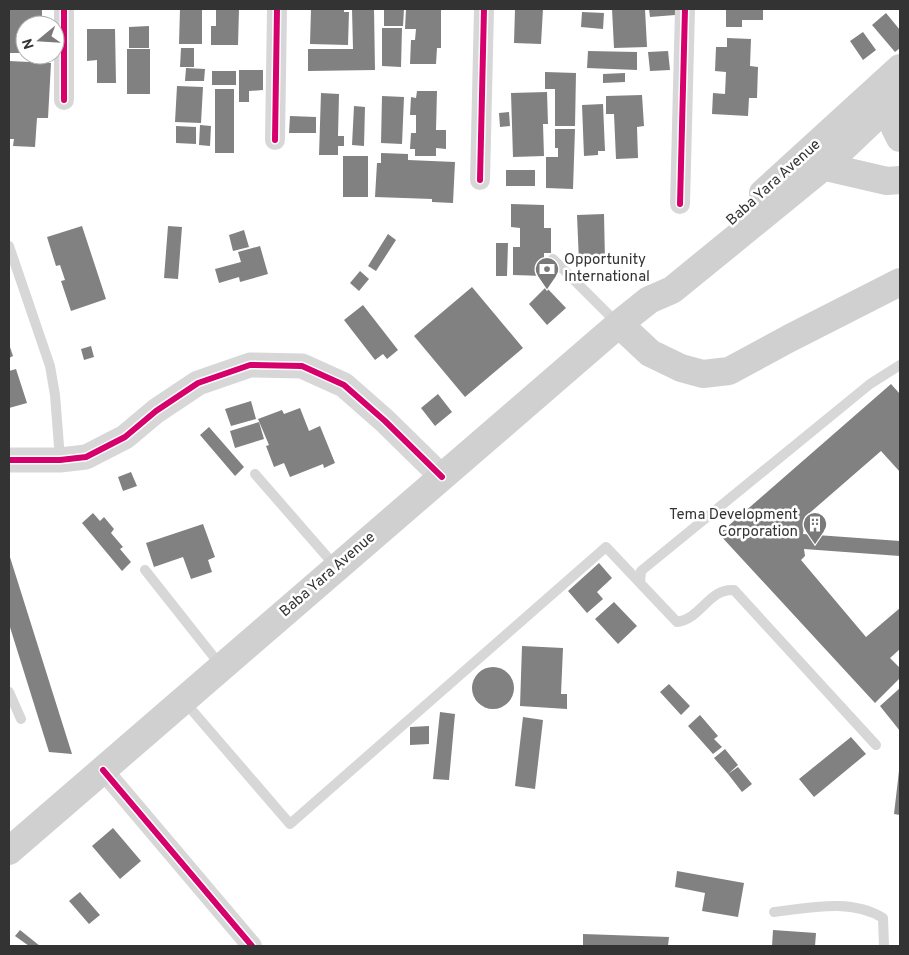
<svg xmlns="http://www.w3.org/2000/svg" width="909" height="955" font-family="Overpass,sans-serif">
	<style>
		.building { fill: #818181 }
		.lines { fill: none; stroke-linecap: round; stroke-linejoin: round }
		.service { stroke: #d7d7d7; stroke-width: 10 }
		.minor { stroke: #d7d7d7; stroke-width: 20 }
		.tertiary { stroke: #d7d7d7; stroke-width: 25 }
		.secondary { stroke: #d0d0d0; stroke-width: 28 }
		.cycleway-casing { stroke: #fff; stroke-width: 9 }
		.cycleway { stroke: #d6006c; stroke-width: 6 }
		.labels { text-anchor: middle; dominant-baseline: central; stroke-width: 5; stroke-linejoin: round; paint-order: stroke }
		.street-label { font-size: 15px; fill: #333; stroke: #fff }
		.poi-label { font-size: 15px; fill: #333; stroke: #fff; text-anchor: start }
	</style>
	<rect width="100%" height="100%" fill="#fff"/>
	<!-- building -->
	<path class="building" d="M9,9H42V25H25V53H9Z
		M180,9H202V44H179Z
		M216,9H239L238,45H211V26H216Z
		M311,9H344V12H349L348,45L310,44Z
		M352,9H374L375,70L308,71V49H353Z
		M384,9H404L403,26H384Z
		M406,9H441V48H437L436,64H410L411,40H415L416,29H405Z
		M515,9H543L541,44L514,43Z
		M612,9H645L647,47L614,48Z
		M649,9H675V15L650,17Z
		M726,9H763V20H742V27H726Z
		M582,12L604,13L603,29L581,27Z
		M886,13L900,30V48L895,52L872,25Z
		M149,26V48H129V27Z
		M382,28H402L401,67L382,66Z
		M87,29H115L116,83H97V60L87,61Z
		M863,32L876,50L863,60L850,41Z
		M727,38L751,39L750,66L758,67L757,98H749L748,116L712,114L713,93L725,94L726,72L715,71L716,47H727Z
		M181,48H194V67H180Z
		M127,49H150V94H127Z
		M588,51L637,52V70L587,68Z
		M668,51L670,70L650,71L648,52Z
		M9,61L51,63L48,118H37L35,147L13,146L14,139H9Z
		M186,68L205,69L204,81H185Z
		M239,70H263V90L249,91V102H239Z
		M212,71H236V85H212Z
		M545,72L576,73L575,126H555V89H545Z
		M625,73V82L603,83V74Z
		M177,86L203,87L201,123L175,122Z
		M215,89H234V153H215Z
		M417,91H437L436,130H446V149L436,148V156H415V149H410L411,133H416V115H410L411,97L416,98Z
		M547,92L548,124H543L544,156L513,157L511,93Z
		M321,93L339,94L338,136H344V146H338V155H319Z
		M642,95L644,126L637,127L638,158L616,159L614,114H606V96Z
		M382,96L404,97L402,144L381,143Z
		M603,104L605,151H598V155L584,156L582,105Z
		M354,106L365,107L364,146L352,145Z
		M509,112L510,126L500,127L499,113Z
		M290,116L316,117V133H289Z
		M200,125L211,126L210,146L199,145Z
		M176,126L196,127V144L176,143Z
		M555,129H575L573,189L546,188V157H558V148H555Z
		M381,153L408,154V160L455,162L453,203L432,202V199L375,197L377,163H381Z
		M343,156H368V197H343Z
		M506,170H535V186H506Z
		M511,204L544,205V228H551V253H544V276L513,275V247H520V228L511,227Z
		M604,214L605,261L579,262L577,215Z
		M82,226L106,299L71,311L61,281L65,280L60,265L56,266L47,237Z
		M168,226L182,227L178,279L164,278Z
		M244,230L249,247L233,251L229,235Z
		M388,234L396,240L376,271L368,266Z
		M496,243H508L507,276H496Z
		M260,246L268,274L240,282L239,277L219,283L215,269L241,262L238,252Z
		M360,271L369,279L359,291L350,283Z
		M472,287L523,348L465,397L414,336Z
		M546,287L566,308L547,325L529,304Z
		M363,305L398,350L387,359L383,354L375,360L344,320Z
		M9,344L13,356L9,358Z
		M91,346L94,357L84,360L81,349Z
		M16,369L27,403L9,408V371Z
		M891,384L900,394V472L881,451L805,517L803,534L900,541V556L804,549L805,556L801,560L866,637L900,608V649L890,658L900,668V678L875,703L719,534Z
		M438,394L452,412L435,426L421,408Z
		M251,401L256,419L231,426L225,409Z
		M300,408L309,431L320,426L335,463L324,468L323,464L290,477L284,463L274,467L266,446L269,445L258,419L282,410L284,414Z
		M259,422L264,439L235,448L230,431Z
		M209,427L244,467L235,476L200,435Z
		M131,472L137,486L123,491L118,477Z
		M93,513L100,521L104,517L114,529L111,533L123,547L120,549L131,562L122,571L82,523Z
		M203,524L215,557L208,560L212,572L191,579L183,557L154,567L146,543Z
		M9,554L72,754L49,752L9,624Z
		M599,563L612,578L597,592L603,599L587,613L568,591Z
		M614,602L637,626L618,644L595,619Z
		M522,646L563,648L561,694H567V709L520,706Z
		M472 688a21 21 0 1 1 42 0a21 21 0 1 1-42 0Z
		M669,684L690,706L681,715L660,692Z
		M900,688V731L880,706Z
		M440,712L455,714L449,780L433,779Z
		M700,715L718,736L714,739L722,747L713,754L688,726Z
		M523,717L543,720L535,789L515,786Z
		M429,726V744L410,745V727Z
		M851,737L866,754L814,797L799,779Z
		M725,749L738,765L728,774L714,758Z
		M738,767L752,784L742,792L728,774Z
		M899,771H900V815L894,814Z
		M113,828L141,861L120,879L92,846Z
		M677,871L744,883L738,917L702,911L705,893L675,887Z
		M80,892L100,915L89,924L69,901Z
		M20,930L40,946H29L15,936Z
		M773,930L816,933L815,946H772Z
		M583,934L669,937L668,946H583Z"/>
	<g class="lines">
		<!-- service -->
		<path class="service" d="M9,246L50,366L55,395L60,459
			M553,259L618,324
			M255,474L336,567
			M145,570L221,666
			M9,692L21,719
			M184,701L290,824L606,547L640,583
			M876,745L734,590C709,588 701,619 677,622L640,583L641,571L870,384L900,365
			M774,912C809,908 851,898 883,918L884,946"/>
		<!-- minor -->
		<path class="minor" d="M64,100V9
			M275,140L277,9
			M480,180L484,9
			M680,204L685,9
			M103,770L252,946"/>
		<!-- tertiary -->
		<path class="tertiary" d="M9,460H60L86,457L125,437L156,411L198,383L250,365L302,366L344,385L385,421L442,477"/>
		<!-- secondary -->
		<path class="secondary" d="M890,103L895,128L900,138
			M809,163L887,181L900,180
			M763,193L900,68
			M619,324L650,353L681,368L703,374L729,371L790,338L900,282
			M9,851L619,324L649,300L672,290L823,167L900,94"/>
		<!-- cycleway casing -->
		<g class="cycleway-casing">
			<path id="cycleway" d="M64,100V9
				M275,140L277,9
				M480,180L484,9
				M680,204L685,9
				M9,460H60L86,457L125,437L156,411L198,383L250,365L302,366L344,385L385,421L442,477
				M103,770L252,946"/>
		</g>
		<!-- cycleway -->
		<use href="#cycleway" class="cycleway"/>
	</g>
	<!-- icons -->
	<defs>
		<g id="bank-pin" transform="scale(1.25)"><path d="M0 17L-7.5 6A9.5 9.5 0 1 1 7.5 6Z" fill="#7a7a7a" stroke="#fff"/><path d="M-6-4H6V4H-6ZM0-2.3a2.3 2.3 0 1 0 0 4.6a2.3 2.3 0 1 0 0-4.6Z" fill="#fff"/></g>
		<g id="building-pin" transform="scale(1.25)"><path d="M0 17L-7.5 6A9.5 9.5 0 1 1 7.5 6Z" fill="#7a7a7a" stroke="#fff"/><path d="M-4-6H4V6H1V3H-1V6H-4ZM-2.5-4.3h1.7v1.8h-1.7ZM.8-4.3h1.7v1.8H.8ZM-2.5-1h1.7V.8h-1.7ZM.8-1h1.7V.8H.8Z" fill="#fff"/></g>
	</defs>
	<g fill-rule="evenodd">
		<use href="#bank-pin" x="547" y="269"/>
		<use href="#building-pin" x="815" y="524"/>
	</g>
	<g class="labels">
		<!-- street labels -->
		<g class="street-label">
			<text transform="translate(774 183) rotate(-42)">Baba Yara Avenue</text>
			<text transform="translate(328 575) rotate(-41)">Baba Yara Avenue</text>
		</g>
		<!-- poi labels -->
		<g class="poi-label">
			<text x="564" y="260">Opportunity<tspan x="564" dy="17">International</tspan></text>
			<text x="798" y="515" text-anchor="end">Tema Development<tspan x="798" dy="17">Corporation</tspan></text>
		</g>
	</g>
	<!-- border -->
	<rect width="909" height="955" fill="none" stroke="#333333" stroke-width="20"/>
	<!-- north arrow -->
	<g transform="translate(40 40) rotate(252)"><circle r="24" fill="#ffffff" stroke="#adadad"/>
	<path d="M0-4L9 19L0 12L-9 19Z" fill="#7a7a7a"/>
	<text y="-8" font-size="14" font-weight="bold" text-anchor="middle" fill="#333333">N</text>
	</g>
</svg>
